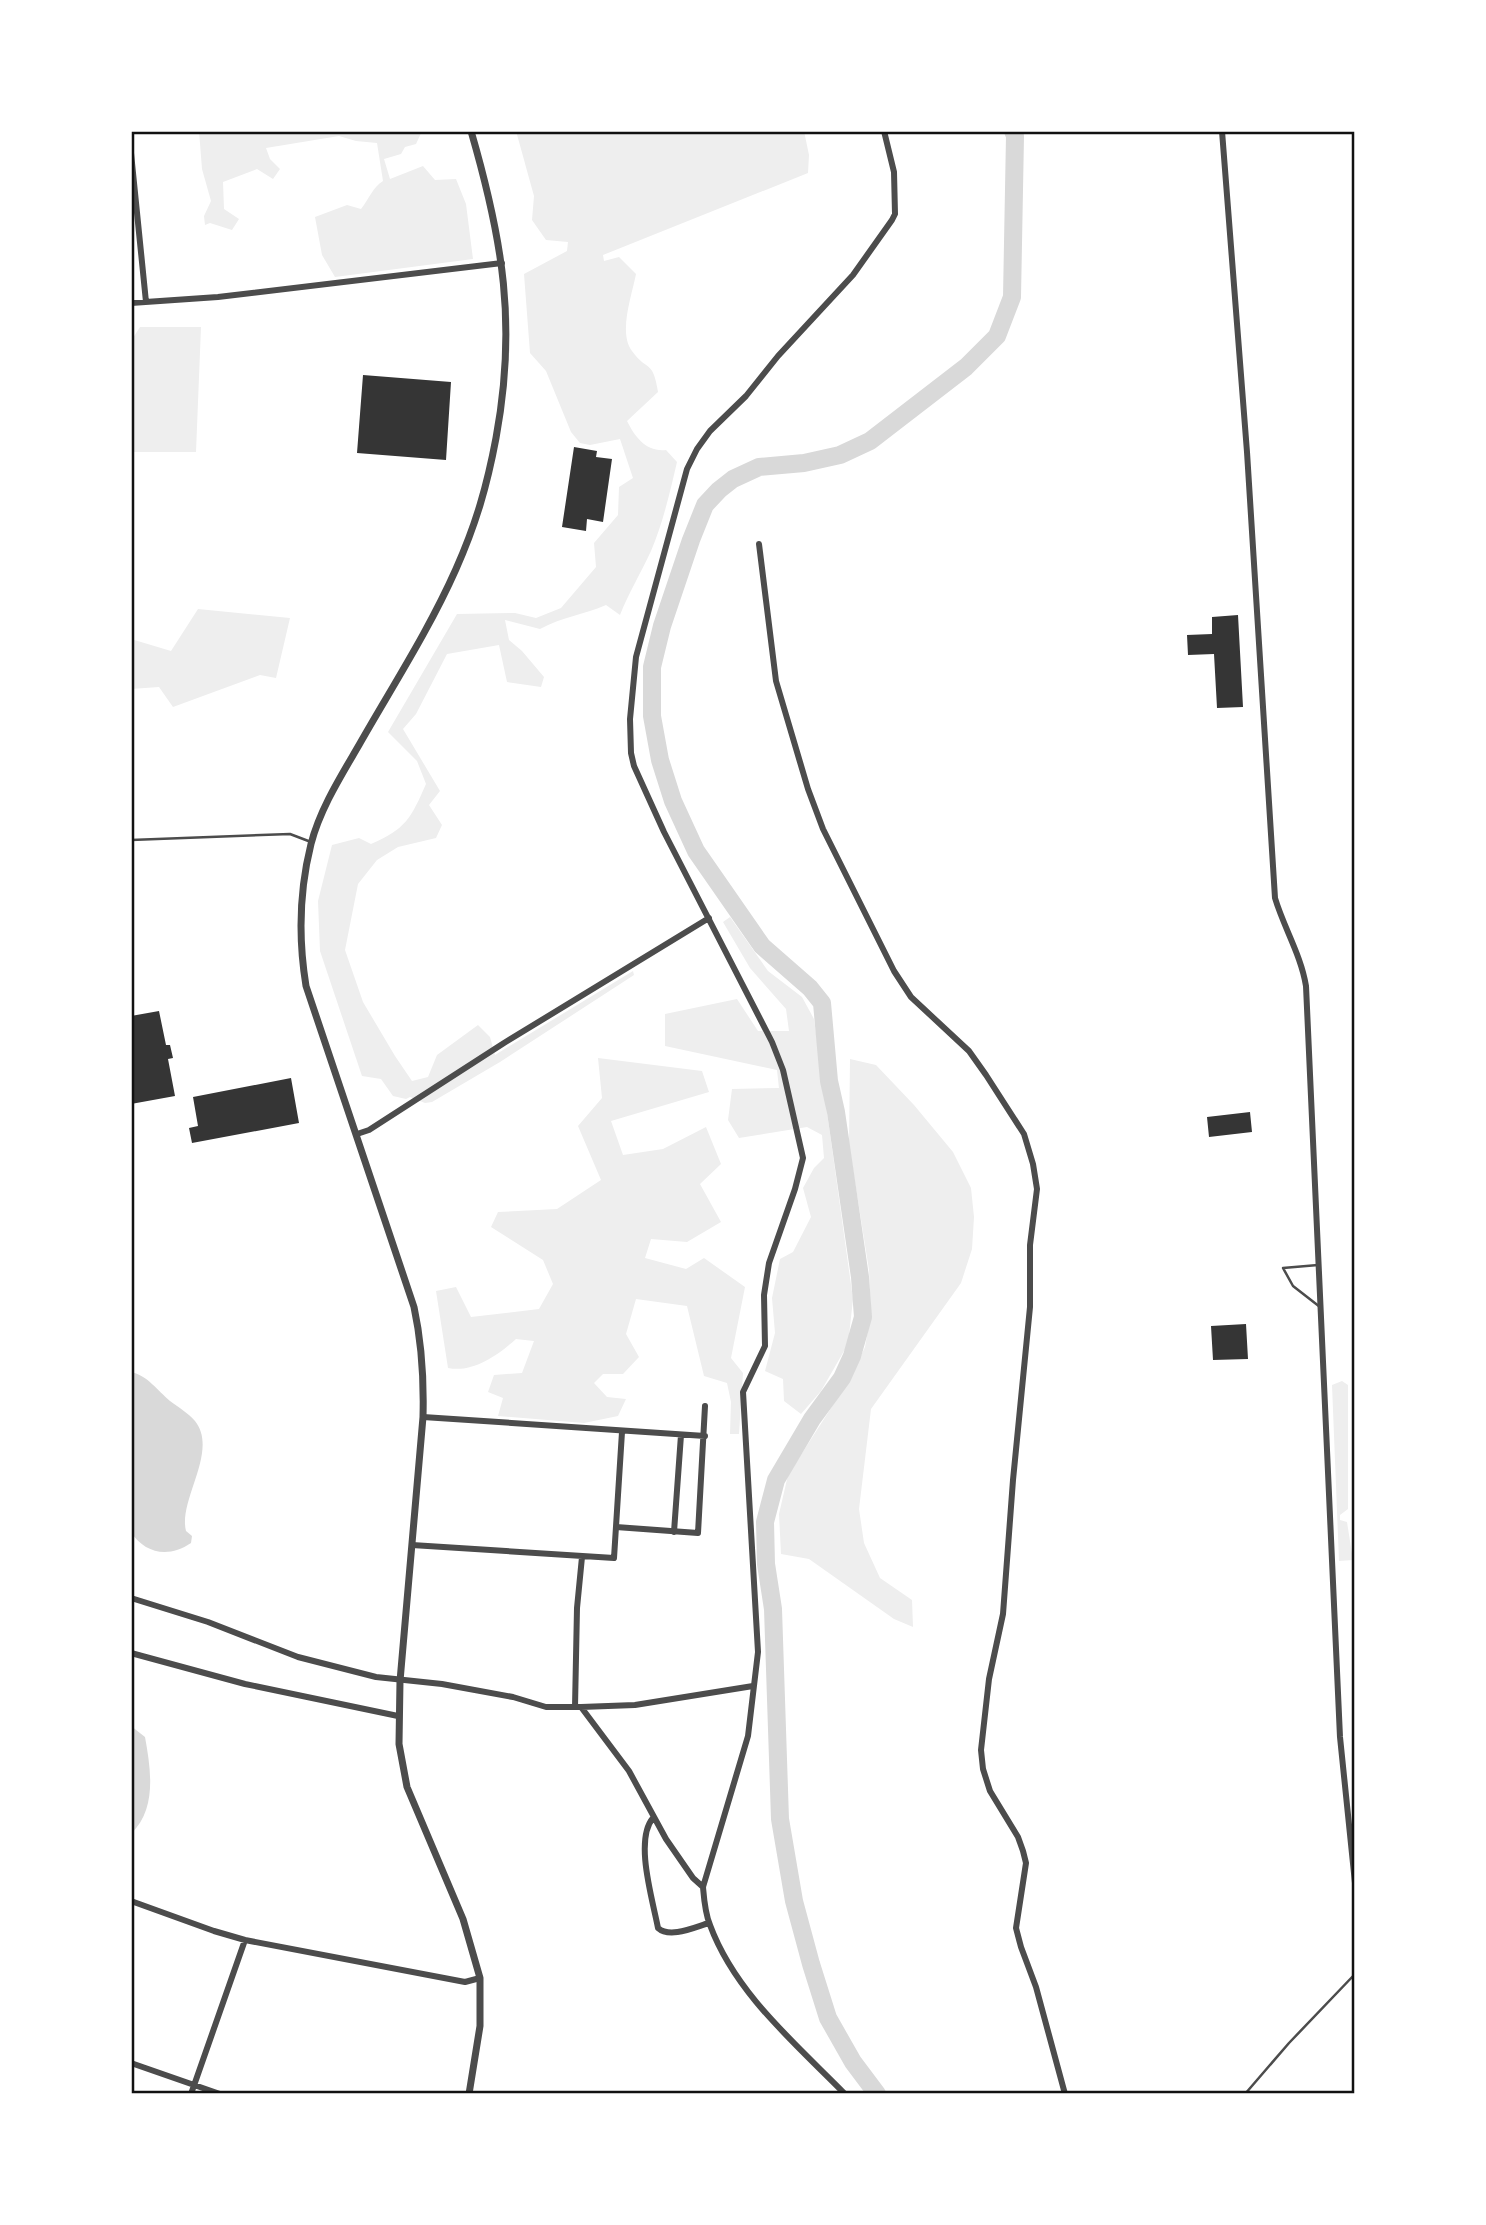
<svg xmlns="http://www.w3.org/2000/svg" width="1486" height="2225" font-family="Inter,sans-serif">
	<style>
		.green { fill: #eee }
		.water { fill: #d9d9d9 }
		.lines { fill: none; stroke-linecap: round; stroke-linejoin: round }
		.river { stroke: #d9d9d9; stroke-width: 18 }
		.building { fill: #353535 }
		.service { stroke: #4c4c4c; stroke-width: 2.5 }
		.minor { stroke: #4c4c4c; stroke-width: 6 }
		.tertiary { stroke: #4c4c4c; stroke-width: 7 }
		.neatline { fill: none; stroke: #111; stroke-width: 2.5 }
	</style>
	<rect width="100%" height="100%" fill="#fff"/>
	<!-- green -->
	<path class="green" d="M199,131H422L416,144L405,147L401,154L384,159L390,179L423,166L435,180L456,179L466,204L473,259L335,277L322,255L315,217L347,205L361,209C369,199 373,187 383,181L377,143L356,141L339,136L266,148L270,159L280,169L273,179L257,169L223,182L224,209L239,219L232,230L210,223L205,225L204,216L211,201L202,169Z
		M516,131H804L809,155L808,173L603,255L604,261L619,257L636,274C632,295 618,333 632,351C647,372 653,359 658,392L627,421C635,437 646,452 666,450L677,462C670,492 663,523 651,551C641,573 629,592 620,615L606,605C583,615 562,617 540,629L505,620L509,640L522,651L544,677L541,687L507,682L499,645L447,654L416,714L403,729L440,791L429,805L442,825L436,838L398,847L377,860L358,884L345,950L363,1002L395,1056L412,1081L428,1077L437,1055L478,1025L490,1037L495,1055L633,971L634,975L500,1062L432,1102L425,1103L410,1097L406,1099L393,1096L381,1079L362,1076L320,951L318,901L332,845L359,838L371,844C406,829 411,818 426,784L417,761L388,732L457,614L515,613L536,618L561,608L596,567L594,543L618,515L619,487L633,478L620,439L590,445L580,443L571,432L546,371L530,353L524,274L567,251L568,242L546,240L532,220L534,196Z
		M140,327H201L196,452H131V341Z
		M198,609L290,618L276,678L260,675L173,707L159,687L131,689V639L171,651Z
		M730,917L768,971L802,997L814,1019L853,1299L848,1344L821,1391L801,1414L784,1401L783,1379L765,1371L775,1333L772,1298L780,1259L793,1252L811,1217L803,1188L814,1168L824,1158L822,1135L807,1127L739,1138L728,1120L732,1089L779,1088L777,1070L665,1046V1014L737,999L758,1031H789L786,1009L750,968L723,922Z
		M598,1058L702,1071L709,1092L611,1121L623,1155L663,1149L706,1127L721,1164L700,1184L721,1222L687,1242L651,1239L645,1258L686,1269L704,1258L745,1287L731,1358L743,1373L739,1434H730L731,1402L727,1383L704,1376L687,1306L636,1299L626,1334L639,1357L623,1374H603L594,1383L607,1397L626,1399L618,1416L584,1423L498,1416L503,1398L488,1392L494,1375L522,1373L534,1341L516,1339C498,1355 473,1373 448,1368L436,1291L456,1287L471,1317L539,1309L553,1284L543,1260L491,1227L498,1212L557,1209L601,1180L578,1126L602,1098Z
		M850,1059L876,1065L914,1105L953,1152L971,1188L974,1217L972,1249L961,1283L871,1409L859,1509L864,1543L880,1578L912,1600L913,1627L894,1619L809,1559L781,1554L779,1514L788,1475L851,1377L865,1347L871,1313L869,1270L849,1144Z
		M1342,1381L1348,1385V1509L1340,1515V1520L1347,1522L1353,1560L1339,1561L1332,1385Z"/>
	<!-- water -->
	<path class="water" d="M131,1372C147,1375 158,1391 170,1401C178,1407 188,1413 195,1421C219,1451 178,1500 186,1531L192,1536L191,1543C169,1558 145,1554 131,1532Z
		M131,1726L145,1737C151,1770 157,1809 131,1834Z"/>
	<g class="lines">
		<!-- river -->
		<path class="river" d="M877,2094L853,2062L828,2018L811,1964L794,1901L780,1819L773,1609L766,1564L765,1522L776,1480L812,1419L842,1378L852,1356L863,1317L860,1277L836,1112L829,1081L822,1003L810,988L762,946L696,851L673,801L660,760L652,716V667L662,626L691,540L705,505L719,490L733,479L759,467L804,463L840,455L870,441L966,367L997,336L1012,297L1015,136L1013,131"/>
	</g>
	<!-- building -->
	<path class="building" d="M363,375L451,382L446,460L357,453Z
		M574,447L597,451L596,457L612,459L603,522L587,519L586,531L562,527Z
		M1238,615L1243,707L1217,708L1214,654L1188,655L1187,635L1212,634V617Z
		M159,1011L166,1045H170L173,1058L168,1059L175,1096L131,1104V1016Z
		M291,1078L299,1123L192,1143L189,1128L198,1126L193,1097Z
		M1250,1112L1252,1132L1209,1137L1207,1117Z
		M1246,1324L1248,1359L1213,1360L1211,1326Z"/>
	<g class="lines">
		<!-- service -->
		<path class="service" d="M131,840L290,834L311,842
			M1318,1265L1283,1268L1293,1286L1320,1307
			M1245,2094L1289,2043L1355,1974"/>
		<!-- minor -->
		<path class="minor" d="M1222,131L1247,452L1275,898C1284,928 1301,955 1306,986L1340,1737L1355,1883
			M131,153L146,302
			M131,303L218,297L502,263
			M759,544L776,681L808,789L823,829L894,971L911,997L969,1051L986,1075L1024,1134L1033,1164L1037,1189L1030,1245V1307L1013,1480L1003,1614L989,1679L981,1750L983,1769L990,1791L1018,1837L1023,1851L1026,1863L1016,1928L1021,1947L1036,1987L1065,2094
			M357,1134L369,1130L504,1043L709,918
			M423,1417L705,1436
			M616,1527L698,1533L705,1406
			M674,1532L681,1435
			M412,1545L614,1558L622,1432
			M131,1598L208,1622L298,1657L376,1677L442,1684L513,1697L546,1707H581L629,1771L666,1839L693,1878L703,1887
			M131,1653L245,1684L398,1716
			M575,1707L577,1608L582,1557
			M581,1707L635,1705L753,1686
			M653,1818C634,1840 653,1901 658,1928C670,1939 695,1927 709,1923
			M131,1901L214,1931L245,1940L465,1982L480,1978
			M131,2063L220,2094
			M191,2094L245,1940
			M845,2094C795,2043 735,1993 710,1925C705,1913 704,1899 703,1887L748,1736L758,1652L743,1392L765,1346L764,1295L769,1263L795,1189L803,1158L783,1070L772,1042L664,832L634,766L631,753L630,719L636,657L687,469L697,449L710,431L746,396L778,356L853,275L892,220L895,214L894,172L884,131"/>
		<!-- tertiary -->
		<path class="tertiary" d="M469,2094L480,2026V1978L463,1919L407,1787L399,1744L400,1681L423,1417C424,1379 422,1344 414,1307L306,986C298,937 299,892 311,844C320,809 341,776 359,745C392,687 429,630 456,569C476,524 487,486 496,438C517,325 503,241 471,131"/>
	</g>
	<!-- border -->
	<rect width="1486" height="2225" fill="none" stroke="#ffffff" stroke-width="266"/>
	<rect x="133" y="133" width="1220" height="1959" class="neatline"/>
</svg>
